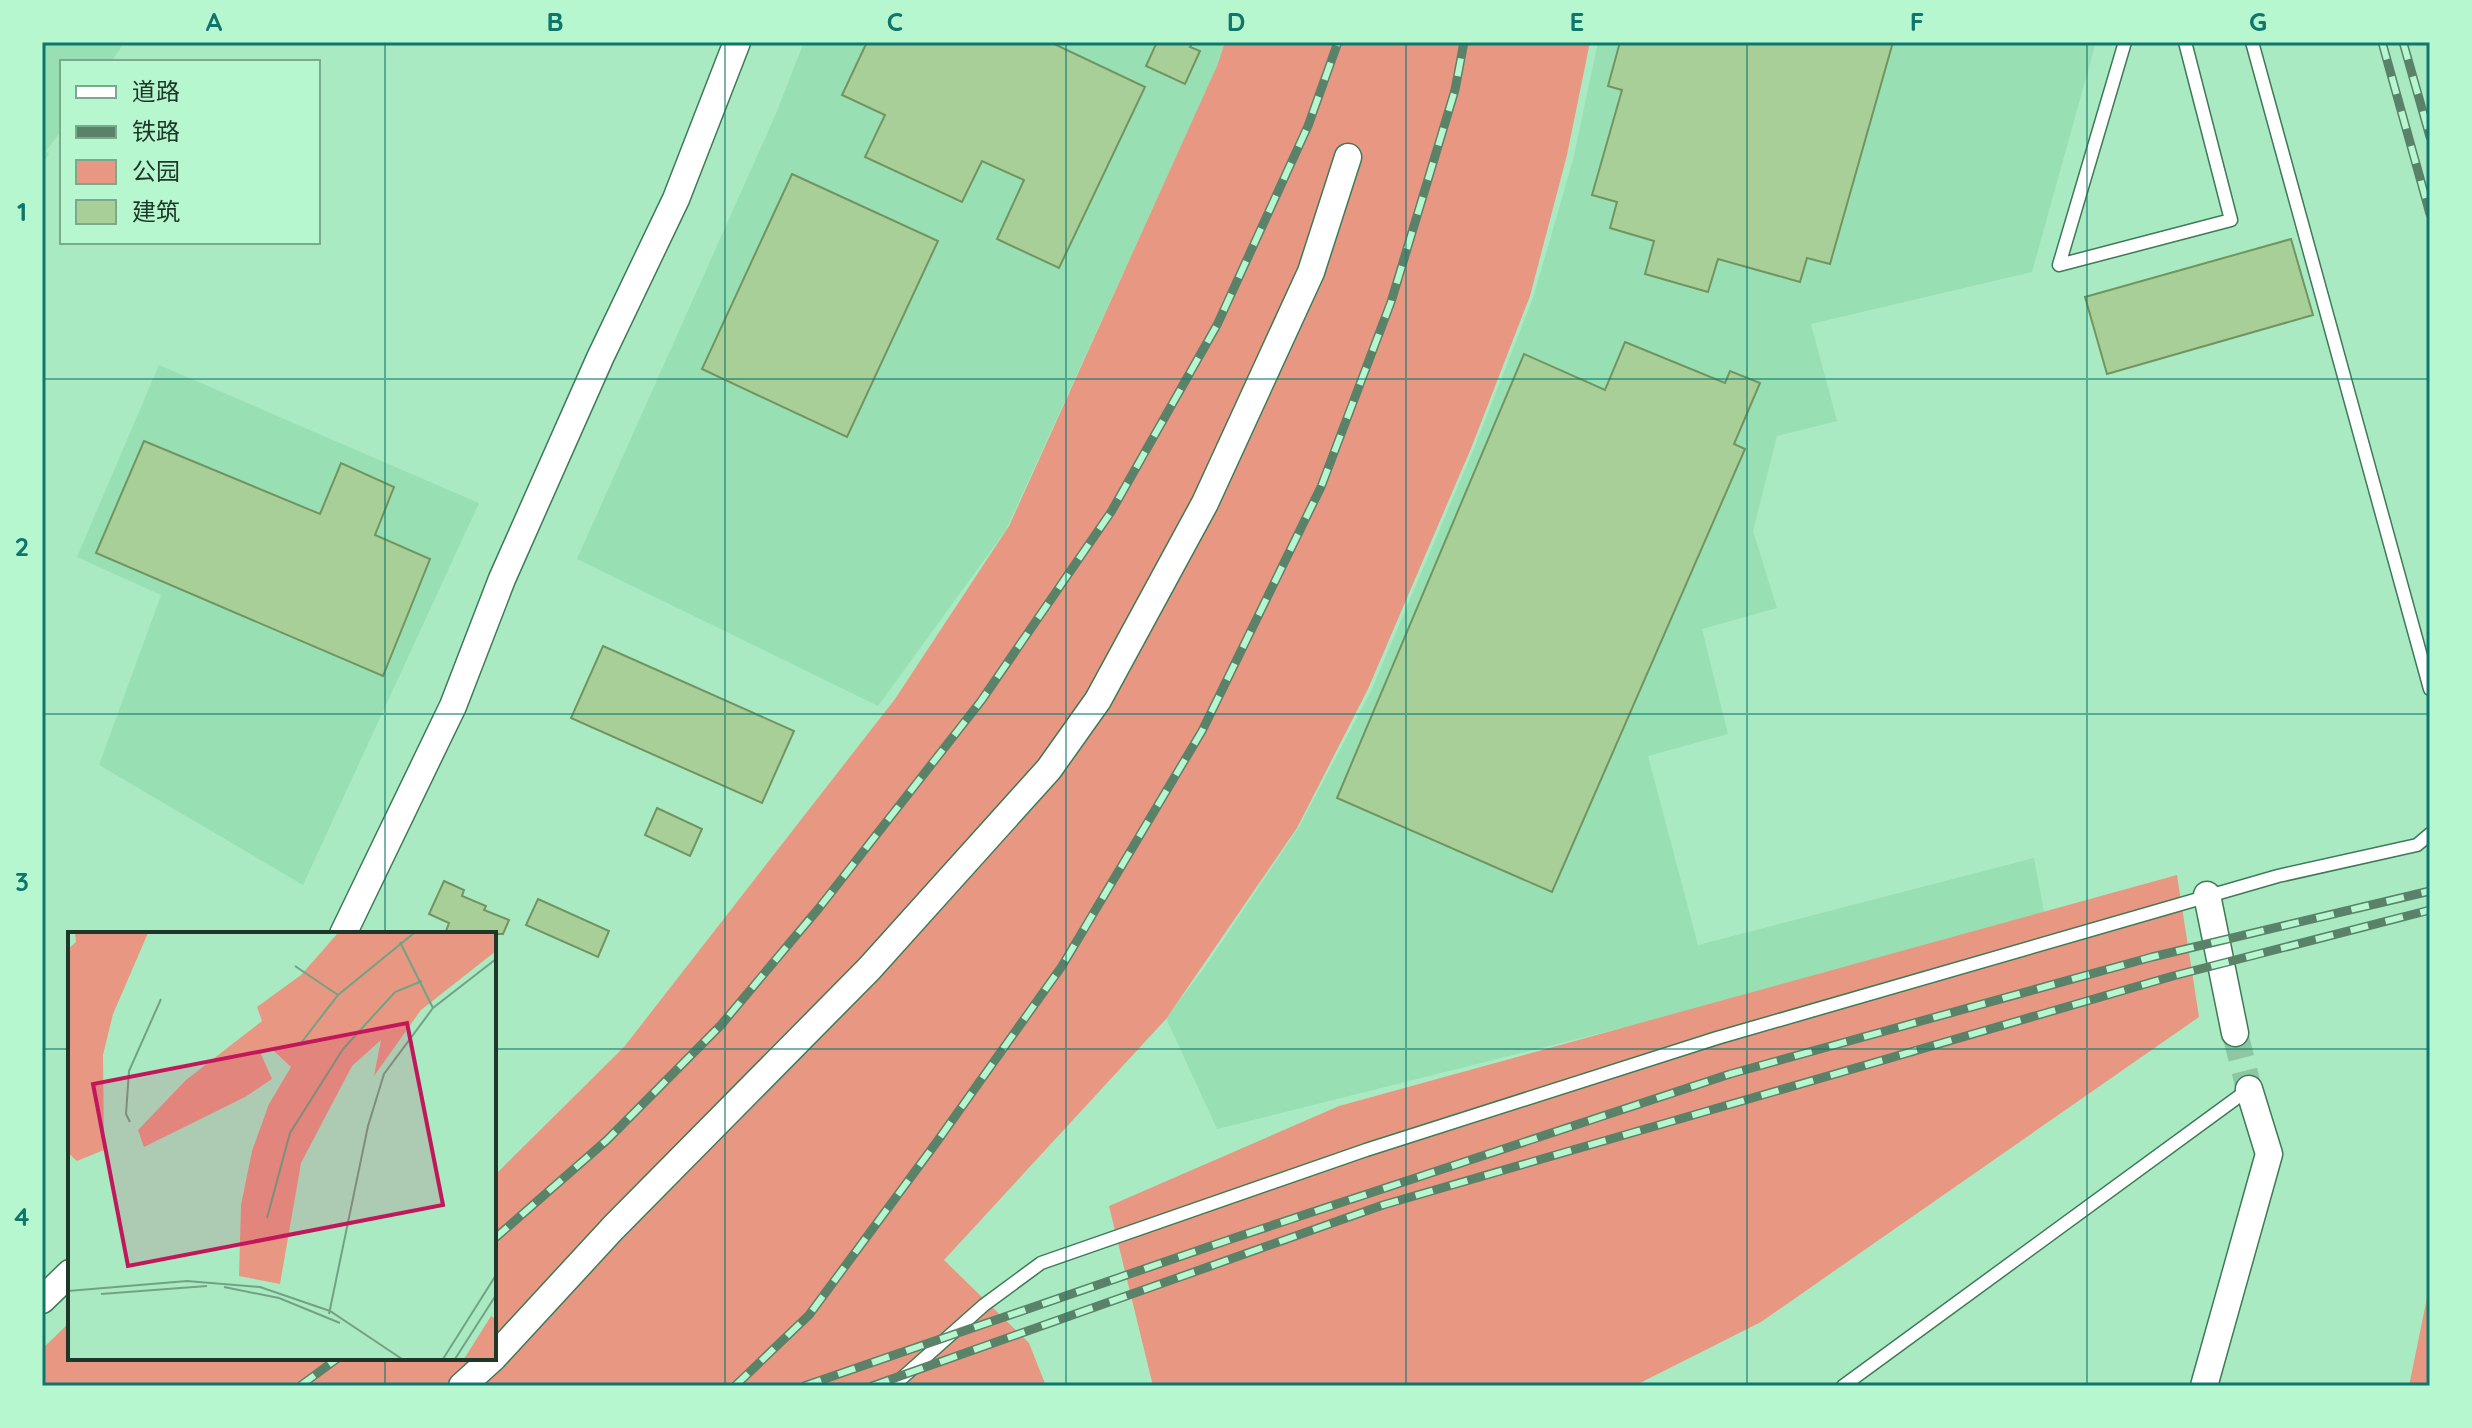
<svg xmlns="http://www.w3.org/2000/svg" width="2472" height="1428" font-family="Quicksand,'Noto Sans SC',sans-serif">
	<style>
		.built { fill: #98dfb3 }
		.green { fill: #e89882 }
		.building { fill: #a9cf98; stroke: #719561; stroke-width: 2 }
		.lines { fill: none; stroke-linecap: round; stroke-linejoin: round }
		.minor-tunnel { stroke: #8ec6a3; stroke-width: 26; stroke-dasharray: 26 13; stroke-linecap: butt }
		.service-casing { stroke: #3e7a57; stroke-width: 15 }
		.minor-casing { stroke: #3e7a57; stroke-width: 29 }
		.service { stroke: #fff; stroke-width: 12 }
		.minor { stroke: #fff; stroke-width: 26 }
		.rail-casing { stroke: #598268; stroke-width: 9 }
		.rail { stroke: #b7f7cf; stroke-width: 6; stroke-dasharray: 18; stroke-linecap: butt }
		.grid { fill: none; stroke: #0f766e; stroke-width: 2; stroke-opacity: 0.55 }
		.inset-road { fill: none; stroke: #72a284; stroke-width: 2 }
		.view { fill: #c2185b; fill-opacity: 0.15; stroke: #c2185b; stroke-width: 4 }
		.inset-edge { fill: none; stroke: #1e3728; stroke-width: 4 }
		.neatline { fill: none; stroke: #0f766e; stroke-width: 3 }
		.grid-label { font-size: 26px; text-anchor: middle; font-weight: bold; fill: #0f766e }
	</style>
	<rect width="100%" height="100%" fill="#aaeac2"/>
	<!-- built -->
	<path class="built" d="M42,42H125L111,62H62V130L46,151L49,154L42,164Z
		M804,42H1225L1215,71L1006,530L878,706L577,559L775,116Z
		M1598,42H2096L2032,272L1811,324L1837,421L1777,436L1753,531L1777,608L1702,629L1728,734L1648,756L1698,945L2034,858L2046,922L1217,1129L1166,1018L1205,967L1299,827L1371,691L1475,446L1533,298L1573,160Z
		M159,365L479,503L303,885L99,765L161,595L77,557Z"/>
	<!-- green -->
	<path class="green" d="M1225,42H1590L1567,155L1530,296L1472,446L1368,689L1297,828L1166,1019L944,1260L1029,1343L1046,1386H42V1349L70,1322V1358H494V1176L624,1047L895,699L1009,526L1217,66Z
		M2177,875L2199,1017L1761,1322L1634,1386H1153L1109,1206L1339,1106Z
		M2430,1283V1386H2409Z"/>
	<!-- building -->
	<path class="building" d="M867,42H1050L1145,87L1059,268L997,239L1024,180L982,161L962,202L865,157L885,115L842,95Z
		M1157,42H1193L1190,47L1200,51L1185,84L1146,66Z
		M1620,42H1893L1830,264L1807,258L1800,282L1718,259L1708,292L1645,274L1654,241L1610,228L1617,202L1592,195L1622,90L1608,86Z
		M792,174L938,241L847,437L702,369Z
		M2291,239L2313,315L2107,374L2085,297Z
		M1625,342L1725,383L1730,371L1760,383L1734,444L1745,449L1552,892L1337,798L1524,354L1605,390Z
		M144,441L320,514L341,463L394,487L375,535L430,559L383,676L96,553Z
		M603,646L794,731L762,803L571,718Z
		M657,808L702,829L690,856L645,835Z
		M444,881L464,890L462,896L486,906L484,910L509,920L503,934H445L449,923L429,914Z
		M538,899L609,931L598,957L526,925Z"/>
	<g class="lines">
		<!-- minor-tunnel -->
		<path class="minor-tunnel" d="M2235,1033L2249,1089"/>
		<!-- service casing -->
		<g class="service-casing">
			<path id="service" d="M2125,42L2059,265L2231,220L2185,42
				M2252,42L2430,689
				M893,1386L984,1305L1041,1263L1366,1150L1717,1038L2278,876L2417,845L2430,834
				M1843,1386L2249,1089"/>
		</g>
		<!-- minor casing -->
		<g class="minor-casing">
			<path id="minor" d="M2207,895L2235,1033
				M343,934L453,706L502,579L600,358L676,199L737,42
				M42,1300L70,1273
				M494,1357L613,1228L869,969L1049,769L1098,700L1205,503L1311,272L1348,157
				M462,1386L493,1358
				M2204,1386L2269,1154L2249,1089"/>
		</g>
		<!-- service -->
		<use href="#service" class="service"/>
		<!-- minor -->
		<use href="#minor" class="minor"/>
		<!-- rail casing -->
		<g class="rail-casing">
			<path id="rail" d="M2382,42L2430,214
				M2403,42L2430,137
				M494,1239L607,1140L721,1025L819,908L981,701L1111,512L1217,325L1308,126L1338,42
				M300,1386L338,1358
				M735,1386L809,1315L936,1143L1062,966L1202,731L1321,487L1391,302L1455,90L1464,42
				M804,1386L1234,1238L1730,1074L2152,957L2430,891
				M872,1386L1383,1205L2173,976L2430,910"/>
		</g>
		<!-- rail -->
		<use href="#rail" class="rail"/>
	</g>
	<!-- grid -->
	<path class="grid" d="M385,42V934M725,42V1386M1066,42V1386M1406,42V1386M1747,42V1386M2087,42V1386M42,379H2430M42,714H2430M42,1049H70M494,1049H2430M385,1358V1386"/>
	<!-- overview -->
	<g transform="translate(68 932)">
		<rect width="428" height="428" fill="#aaeac2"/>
		<path d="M7,1H80L45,82L35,123L36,218L9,229L0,221V17L8,10ZM270,1H428V19L353,78L306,144L313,108L284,134L233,231L212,352L171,344L173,273L184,219L201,172L223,135L205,118L193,122L204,147L177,165L76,215L70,198L118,148L194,89L189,75L233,43ZM423,384L428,387V427H396Z" fill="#e89882"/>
		<path class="inset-road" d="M332,10L365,76M227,34L270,63M233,111L270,63L346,1M62,190L58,182L61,139L93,67M199,286L222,201L275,117L327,60L354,49M156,355L211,366L272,391M0,359L119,349L192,355L262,379L334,427M33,362L139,354M261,382L300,194L316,142L365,76L428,27M375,427L428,343M387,427L428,363"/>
		<path class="view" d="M339,91L375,273L60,334L25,152Z"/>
		<rect width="428" height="428" class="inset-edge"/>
	</g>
	<!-- border -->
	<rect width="2472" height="1428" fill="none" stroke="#b7f7cf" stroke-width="88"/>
	<!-- legend -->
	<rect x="60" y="60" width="260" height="184" fill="#b7f7cf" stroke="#7aaa8c" stroke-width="2"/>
	<rect x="76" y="86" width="40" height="12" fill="#ffffff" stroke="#7aaa8c" stroke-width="2"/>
	<text x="132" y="100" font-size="24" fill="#1e3728">道路</text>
	<rect x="76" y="126" width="40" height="12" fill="#598268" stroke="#7aaa8c" stroke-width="2"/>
	<text x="132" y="140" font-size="24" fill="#1e3728">铁路</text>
	<rect x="76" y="160" width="40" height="24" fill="#e89882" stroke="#7aaa8c" stroke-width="2"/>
	<text x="132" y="180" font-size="24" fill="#1e3728">公园</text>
	<rect x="76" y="200" width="40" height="24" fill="#a9cf98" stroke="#7aaa8c" stroke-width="2"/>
	<text x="132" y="220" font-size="24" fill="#1e3728">建筑</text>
	<rect x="44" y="44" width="2384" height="1340" class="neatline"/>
	<g class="grid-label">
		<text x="214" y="31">A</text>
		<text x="555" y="31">B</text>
		<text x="895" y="31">C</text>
		<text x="1236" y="31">D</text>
		<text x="1577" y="31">E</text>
		<text x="1917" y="31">F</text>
		<text x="2258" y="31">G</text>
		<text x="22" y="221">1</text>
		<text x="22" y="556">2</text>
		<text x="22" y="891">3</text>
		<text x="22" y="1226">4</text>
	</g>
</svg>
